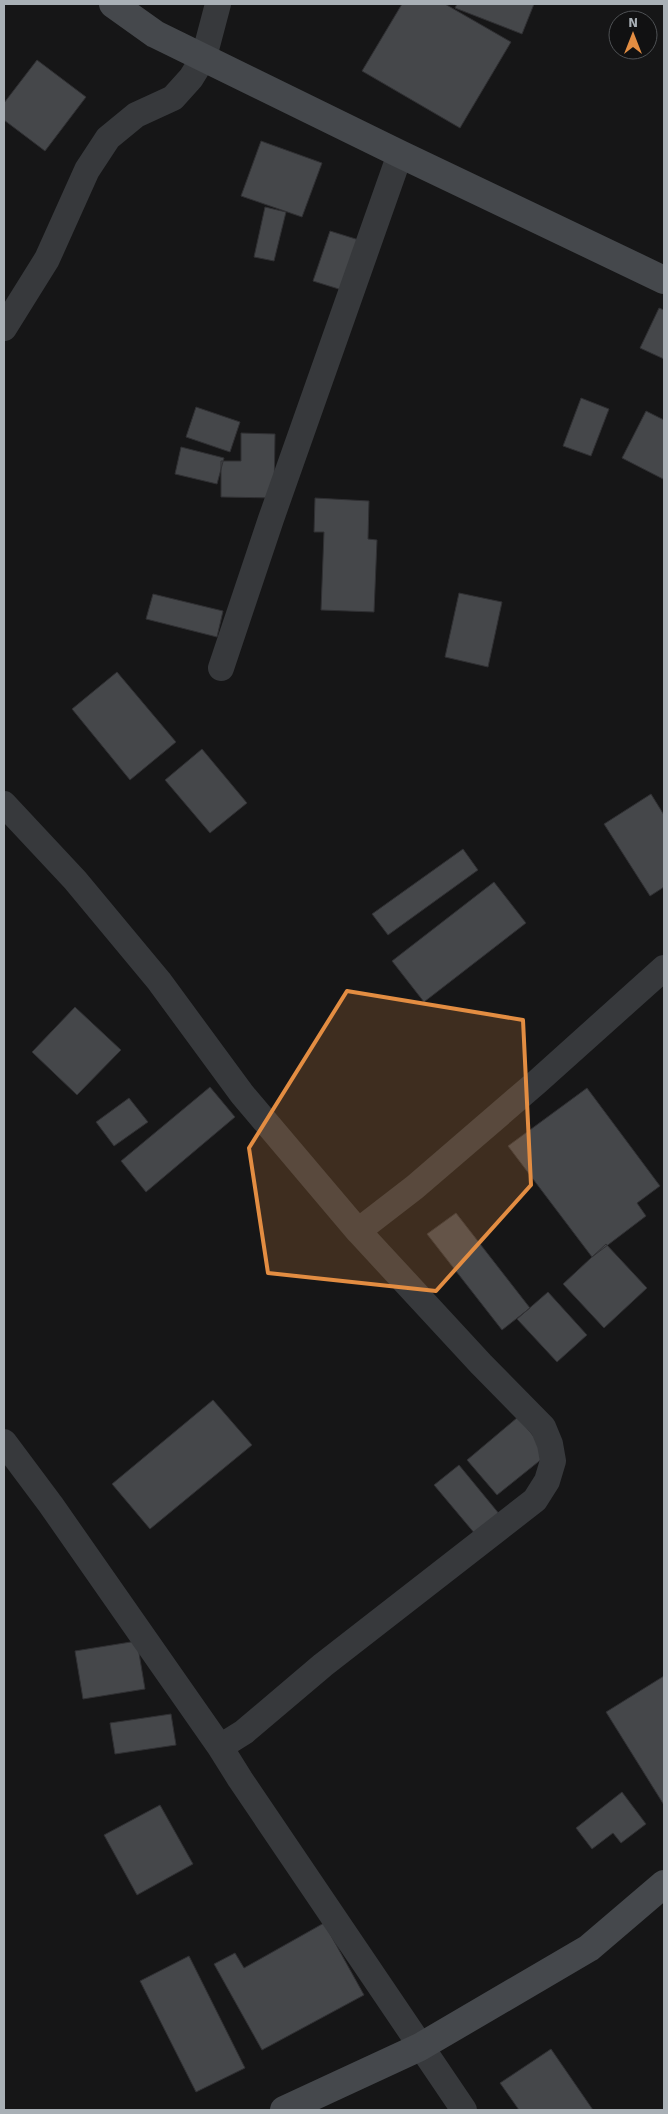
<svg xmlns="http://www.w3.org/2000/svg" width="668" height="2114" font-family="Signika,sans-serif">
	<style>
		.building { fill: #45474a; stroke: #303033 }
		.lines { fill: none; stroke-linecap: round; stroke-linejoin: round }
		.street { stroke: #37393c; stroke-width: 26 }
		.secondary { stroke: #45484c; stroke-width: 28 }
		.marked { fill: #e38d42; fill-opacity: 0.2; stroke: #e38d42; stroke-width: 4; stroke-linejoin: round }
	</style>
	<rect width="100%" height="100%" fill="#161617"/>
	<!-- building -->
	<path class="building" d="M402,4H445L511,42L460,128L362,71Z
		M457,4H534L522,34L455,8Z
		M37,60L86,97L45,151L4,120V103Z
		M261,141L322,163L302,217L241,196Z
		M265,207L286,212L274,261L254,257Z
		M330,231L359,240L342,290L313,281Z
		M659,308L664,310V359L640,348Z
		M581,398L609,409L591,456L563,446Z
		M196,407L240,422L230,452L186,437Z
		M646,411L664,420V475L663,479L622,458Z
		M241,433L275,434L274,498L221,497V461H241Z
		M181,447L224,458L217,484L175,474Z
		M315,498L369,501L368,539L377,540L374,612L321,610L324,532H314Z
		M459,593L502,602L488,667L445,657Z
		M153,594L223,611L217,637L146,619Z
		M117,672L176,742L130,780L72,709Z
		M202,749L247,803L210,833L165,780Z
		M651,794L664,815V887L650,896L604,824Z
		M463,849L478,870L388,935L372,914Z
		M494,882L526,923L424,1002L392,961Z
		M75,1007L121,1050L77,1095L32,1052Z
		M210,1087L235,1117L146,1192L121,1161Z
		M587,1088L660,1186L637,1203L646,1216L592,1257L508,1146Z
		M129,1098L148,1122L114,1146L96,1122Z
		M456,1213L530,1308L502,1330L427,1234Z
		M606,1244L647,1288L604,1328L563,1284Z
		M548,1292L587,1335L557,1362L517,1319Z
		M213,1400L252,1445L150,1529L112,1484Z
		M518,1417L548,1454L497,1495L467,1460Z
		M459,1465L505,1521L481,1541L434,1485Z
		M137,1641L145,1689L83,1699L75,1651Z
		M664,1676V1805L606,1712Z
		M171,1714L176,1745L115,1754L110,1723Z
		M622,1792L646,1824L621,1843L613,1833L592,1849L576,1828Z
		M160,1805L193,1864L137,1895L104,1835Z
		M324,1923L364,1995L262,2050L214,1964L235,1953L244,1968Z
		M189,1956L245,2068L196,2092L140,1981Z
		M551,2049L593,2110H519L500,2083Z"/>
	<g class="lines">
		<!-- street -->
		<path class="street" d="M4,328L47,259L87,170L108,138L136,115L173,98L191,78L204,57L218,4
			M221,668L271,519L400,154
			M4,804L75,880L159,981L242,1094L358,1231L481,1364L543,1427L550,1444L553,1461L547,1481L535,1500L323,1665L244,1732L220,1747L240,1779L464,2110
			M358,1231L415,1187L537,1082L664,968
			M4,1442L51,1505L220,1747"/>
		<!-- secondary -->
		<path class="secondary" d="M113,4L155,34L400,154L664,280
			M284,2110L420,2047L589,1948L664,1884"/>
	</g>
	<!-- marked area -->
	<path class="marked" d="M347,991L523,1020L531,1185L436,1291L268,1273L249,1148Z"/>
	<!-- border -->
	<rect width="668" height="2114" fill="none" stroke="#a9b0b6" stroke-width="10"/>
	<!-- north arrow -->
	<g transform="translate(633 35)"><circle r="24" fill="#111112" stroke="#4e5154"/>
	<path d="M0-4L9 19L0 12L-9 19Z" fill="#e38d42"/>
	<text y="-8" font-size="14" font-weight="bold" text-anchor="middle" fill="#a9b0b6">N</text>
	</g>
</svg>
